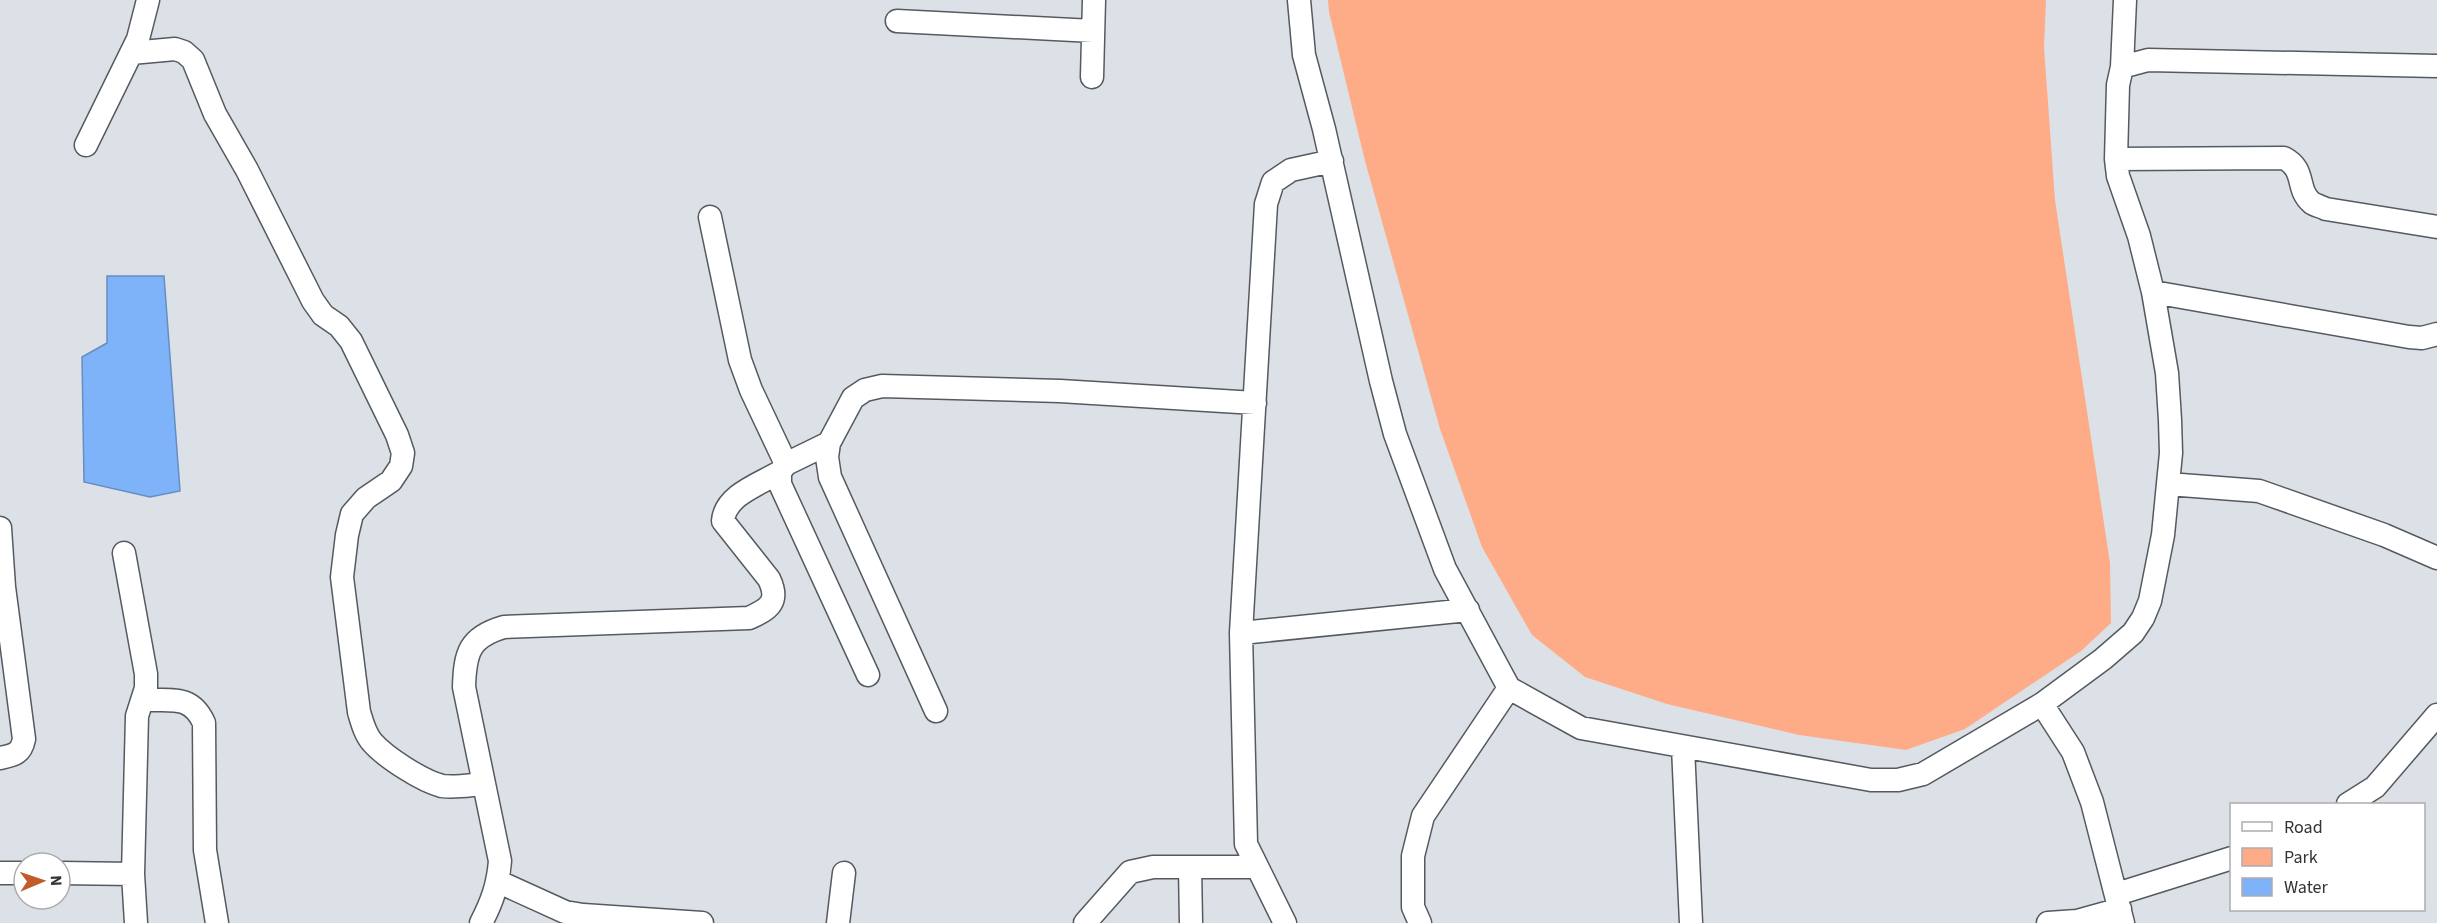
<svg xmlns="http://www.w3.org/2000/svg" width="2437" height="923" font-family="'Source Sans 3',sans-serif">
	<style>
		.green { fill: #feac88 }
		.water { fill: #7eb3f9; stroke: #678dbe; stroke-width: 1.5 }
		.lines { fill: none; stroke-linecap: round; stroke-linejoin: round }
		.minor-casing { stroke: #555a60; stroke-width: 25 }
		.minor { stroke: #fff; stroke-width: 22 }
	</style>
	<rect width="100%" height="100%" fill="#dce1e8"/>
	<!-- green -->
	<path class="green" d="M1328,0H2046L2044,47L2055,200L2110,563L2111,623L2081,651L1965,729L1906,750L1799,735L1667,704L1585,677L1532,635L1482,547L1440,429L1365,161L1329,12Z"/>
	<!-- water -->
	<path class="water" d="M107,276H164L180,491L150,497L84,482L82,357L107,343Z"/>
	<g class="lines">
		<!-- minor casing -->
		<g class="minor-casing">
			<path id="minor" d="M1299,0L1304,55L1324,129L1381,381L1395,434L1445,569L1509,688L1581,728L1871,780H1898L1923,774L2042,704L2103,659L2133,633L2143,618L2150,601L2163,535L2171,453L2170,420L2167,373L2153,292L2139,236L2118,176L2116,159L2118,85L2122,67L2148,60L2437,66
				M897,21L1093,31
				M131,53L175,49L184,52L193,60L215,114L247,170L313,301L323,315L339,326L351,341L397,435L403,453L401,466L391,481L366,498L352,514L347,535L342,577L359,712C362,722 365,734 372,742C385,757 422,781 442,786C456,788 470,785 484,784
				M2122,67L2125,0
				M1092,77L1094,0
				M86,145L138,39L148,0
				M2116,159L2284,158C2307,170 2295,189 2312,203C2315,205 2322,207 2326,209L2437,227
				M710,217L740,360L751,390L786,464
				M2153,292L2409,337L2422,338L2437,334
				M829,443L786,464L780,472V484L868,675
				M2168,484L2259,491L2384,535L2437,558
				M0,528L4,587L24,739C21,754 14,755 0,758
				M124,553L146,674V688L137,716L133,874L136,923
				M1241,633L1468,610
				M143,700C171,701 191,694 204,723L205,850L217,923
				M2042,704L2073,752L2092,802L2123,923
				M936,711L830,477L827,457L829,443L853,398L865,390L882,386L1060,391L1255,403
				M1683,747L1691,923
				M2348,804L2375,787L2437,715
				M1190,867L1191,923
				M0,873H24
				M60,873L133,874
				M499,882L565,912L583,915L702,923
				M2117,894L2232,858
				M481,923C492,902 498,885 500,861L464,687C465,653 469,637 504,627L749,618C769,609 780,602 769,579L723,521C725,495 760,484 780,472
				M838,923L844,873
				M1085,923L1130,872L1153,867H1257
				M1285,923L1246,844L1241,633L1266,204L1273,182L1291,170L1332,161
				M1420,923L1413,907V856L1423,816L1509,688
				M2048,923L2077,921L2120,909"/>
		</g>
		<!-- minor -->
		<use href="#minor" class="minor"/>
	</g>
	<!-- legend -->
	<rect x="2230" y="803" width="195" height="108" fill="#ffffff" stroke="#adadaf" stroke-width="1.5"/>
	<rect x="2242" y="822" width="30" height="9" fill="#ffffff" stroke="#adadaf" stroke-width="1.5"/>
	<text x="2284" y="833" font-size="18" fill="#313336">Road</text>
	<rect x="2242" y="848" width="30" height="18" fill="#feac88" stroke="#adadaf" stroke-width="1.5"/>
	<text x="2284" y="863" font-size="18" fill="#313336">Park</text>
	<rect x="2242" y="878" width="30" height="18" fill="#7eb3f9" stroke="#adadaf" stroke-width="1.5"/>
	<text x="2284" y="893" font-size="18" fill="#313336">Water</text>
	<!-- north arrow -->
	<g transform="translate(42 881) rotate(88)"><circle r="28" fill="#ffffff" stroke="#adadaf" stroke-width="1.5"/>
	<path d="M0-4.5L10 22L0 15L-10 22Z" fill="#c15c2a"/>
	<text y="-9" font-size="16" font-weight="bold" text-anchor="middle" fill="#313336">N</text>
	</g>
</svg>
